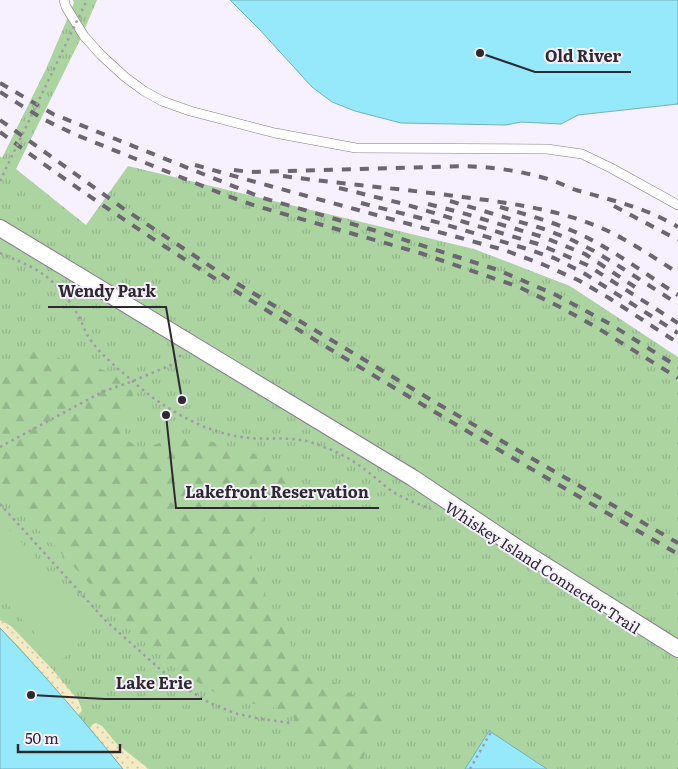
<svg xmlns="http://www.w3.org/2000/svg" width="678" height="769" font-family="Literata,serif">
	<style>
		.grass { fill: url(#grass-tufts) }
		.forest { fill: url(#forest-firs) }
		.sand { fill: url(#sand-dots) }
		.pitch { fill: #abd4a1 }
		.water { fill: #96e8fb; stroke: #76afbe }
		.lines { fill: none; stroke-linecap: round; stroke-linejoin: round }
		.lane-casing { stroke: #857c8c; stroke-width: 10 }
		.street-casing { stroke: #857c8c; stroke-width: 18 }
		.path { stroke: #a19ba6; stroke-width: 2.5; stroke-dasharray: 2.5 4; stroke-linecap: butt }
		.lane { stroke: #fff; stroke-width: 9 }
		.street { stroke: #fff; stroke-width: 16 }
		.rail { stroke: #6b666f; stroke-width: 4; stroke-dasharray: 9 9; stroke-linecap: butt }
		.path-bridge { stroke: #a19ba6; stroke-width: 2.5; stroke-dasharray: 2.5 4; stroke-linecap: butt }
		.labels { text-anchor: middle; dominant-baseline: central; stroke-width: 4; stroke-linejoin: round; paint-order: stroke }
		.street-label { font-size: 15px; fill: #2d2930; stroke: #f7f0fe }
		.leader { fill: none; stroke: #2d2930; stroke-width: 2 }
		.callout-dot { fill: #2d2930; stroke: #f7f0fe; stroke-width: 2 }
		.callout-label { font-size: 16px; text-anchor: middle; font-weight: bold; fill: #2d2930; stroke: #f7f0fe; stroke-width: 4; stroke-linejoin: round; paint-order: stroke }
	</style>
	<defs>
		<pattern id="grass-tufts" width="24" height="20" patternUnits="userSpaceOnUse" patternTransform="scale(1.25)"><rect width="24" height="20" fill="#abd4a1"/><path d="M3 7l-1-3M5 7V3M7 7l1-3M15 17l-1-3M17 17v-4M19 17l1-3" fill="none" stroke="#93b68b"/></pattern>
		<pattern id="forest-firs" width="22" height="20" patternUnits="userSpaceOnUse" patternTransform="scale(1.25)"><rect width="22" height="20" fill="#abd4a1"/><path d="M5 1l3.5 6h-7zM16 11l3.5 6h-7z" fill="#93b68b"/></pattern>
		<pattern id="sand-dots" width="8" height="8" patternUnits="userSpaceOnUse" patternTransform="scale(1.25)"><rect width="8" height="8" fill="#f4eac4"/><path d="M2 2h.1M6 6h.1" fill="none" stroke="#d2c9a9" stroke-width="1.8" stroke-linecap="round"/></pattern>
	</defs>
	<rect width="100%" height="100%" fill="#f7f0fe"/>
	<!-- grass -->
	<path class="grass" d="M73,0H97L80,40L16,169L86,225L128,166L474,249L570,286L678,357V769H0V156L2,158L46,69L74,3Z"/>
	<!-- forest -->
	<path class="forest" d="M46,350L66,362L98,368L133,381V404L123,423L126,440L143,449L173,438L193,435L233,449L266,456L288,471L296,490L265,516L248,539L256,577L290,643L308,667L332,681L363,702L401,716L375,731L362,760L360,769H350L301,740L294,718L277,708L226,699L180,672L134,632L77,570L0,489V380L9,375L16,354Z"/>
	<!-- sand -->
	<path class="sand" d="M0,620L11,626L53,670L78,700L81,707L82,711L78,715L19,647L0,628Z
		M96,723L102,726L117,744L149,769H123L90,728L93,724Z"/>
	<!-- pitch -->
	<path class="pitch" d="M0,520L98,624L61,661L0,596Z"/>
	<!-- water -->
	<path class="water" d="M230,0H678V104L578,115L561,124L521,122L506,125L401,123L355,111L332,102L312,87L260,30Z
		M0,628C43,673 84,721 123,769H0Z
		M489,731L491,732L547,769H465Z"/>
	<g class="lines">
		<!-- lane casing -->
		<g class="lane-casing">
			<path id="lane" d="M64,0L66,7L84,36L101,55L125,77L144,91L162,101L190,111L275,133L356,148L547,149L582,154L611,168L678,205"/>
		</g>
		<!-- street casing -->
		<g class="street-casing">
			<path id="street" d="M0,228L413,478L519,549L678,649"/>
		</g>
		<!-- path -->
		<path class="path" d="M0,253C15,260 31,265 44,275C58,285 69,300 78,315C83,324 85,333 92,342C99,352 109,360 118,369C131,379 143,391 156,400C184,419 215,435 250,438C271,440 293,436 313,443C331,449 349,457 364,469C374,476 383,485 393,492C405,499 418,504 431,509
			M0,447L102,392L133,381L171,365L182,354
			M0,504L105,620L162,671L187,689L210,703L234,713L256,718L290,723
			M470,769L491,732"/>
		<!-- lane -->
		<use href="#lane" class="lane"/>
		<!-- street -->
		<use href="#street" class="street"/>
		<!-- rail -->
		<path class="rail" d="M0,83L53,114L263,198L380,232L498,270L554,294L610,324L678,367
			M0,92L43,119L74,134L225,195L256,206L420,253L519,287L560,307L596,327L678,378
			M0,120L124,209L228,278L438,404L678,543
			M0,132C71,185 144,234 219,281
			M195,165L270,186L457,237L504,250L542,264L578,280L609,298L678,343
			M234,170L250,172L464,166C493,167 523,171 551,180C560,183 568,187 576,190C611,200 647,208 678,227
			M283,176C343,184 403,189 463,197C510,203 556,209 599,227C627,239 653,257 678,273
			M339,188L404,204L538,244L562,254L587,265L678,323
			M450,201L544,229L570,239L594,251L622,268L678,304
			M361,203L440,223L524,248L554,258L582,272L678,333
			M428,204L459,212L543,237L585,254L635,287
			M614,206L678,240
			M500,207C524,214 550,221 573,231C610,247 644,273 678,295
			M234,290C380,381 529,468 678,554"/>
		<!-- path-bridge -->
		<path class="path-bridge" d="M0,181L87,0"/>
	</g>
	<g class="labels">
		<!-- street labels -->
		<g class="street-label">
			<text transform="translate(543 567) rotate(33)">Whiskey Island Connector Trail</text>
		</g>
	</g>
	<!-- callouts -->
	<path class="leader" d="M480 53L535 72H631M182 400L166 307H48M166 415L176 508H379M31 695L105 699H202"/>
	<g class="callout-dot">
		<circle cx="480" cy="53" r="5"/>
		<circle cx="182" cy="400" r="5"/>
		<circle cx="166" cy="415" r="5"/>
		<circle cx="31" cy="695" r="5"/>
	</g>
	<g class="callout-label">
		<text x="583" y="62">Old River</text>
		<text x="107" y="297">Wendy Park</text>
		<text x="277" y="498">Lakefront Reservation</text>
		<text x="154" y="689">Lake Erie</text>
	</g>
	<!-- scale -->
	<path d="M18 744v8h102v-8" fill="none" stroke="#2d2930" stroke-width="2.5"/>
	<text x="25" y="744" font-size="15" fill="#2d2930" stroke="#f7f0fe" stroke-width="4" paint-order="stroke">50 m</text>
</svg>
